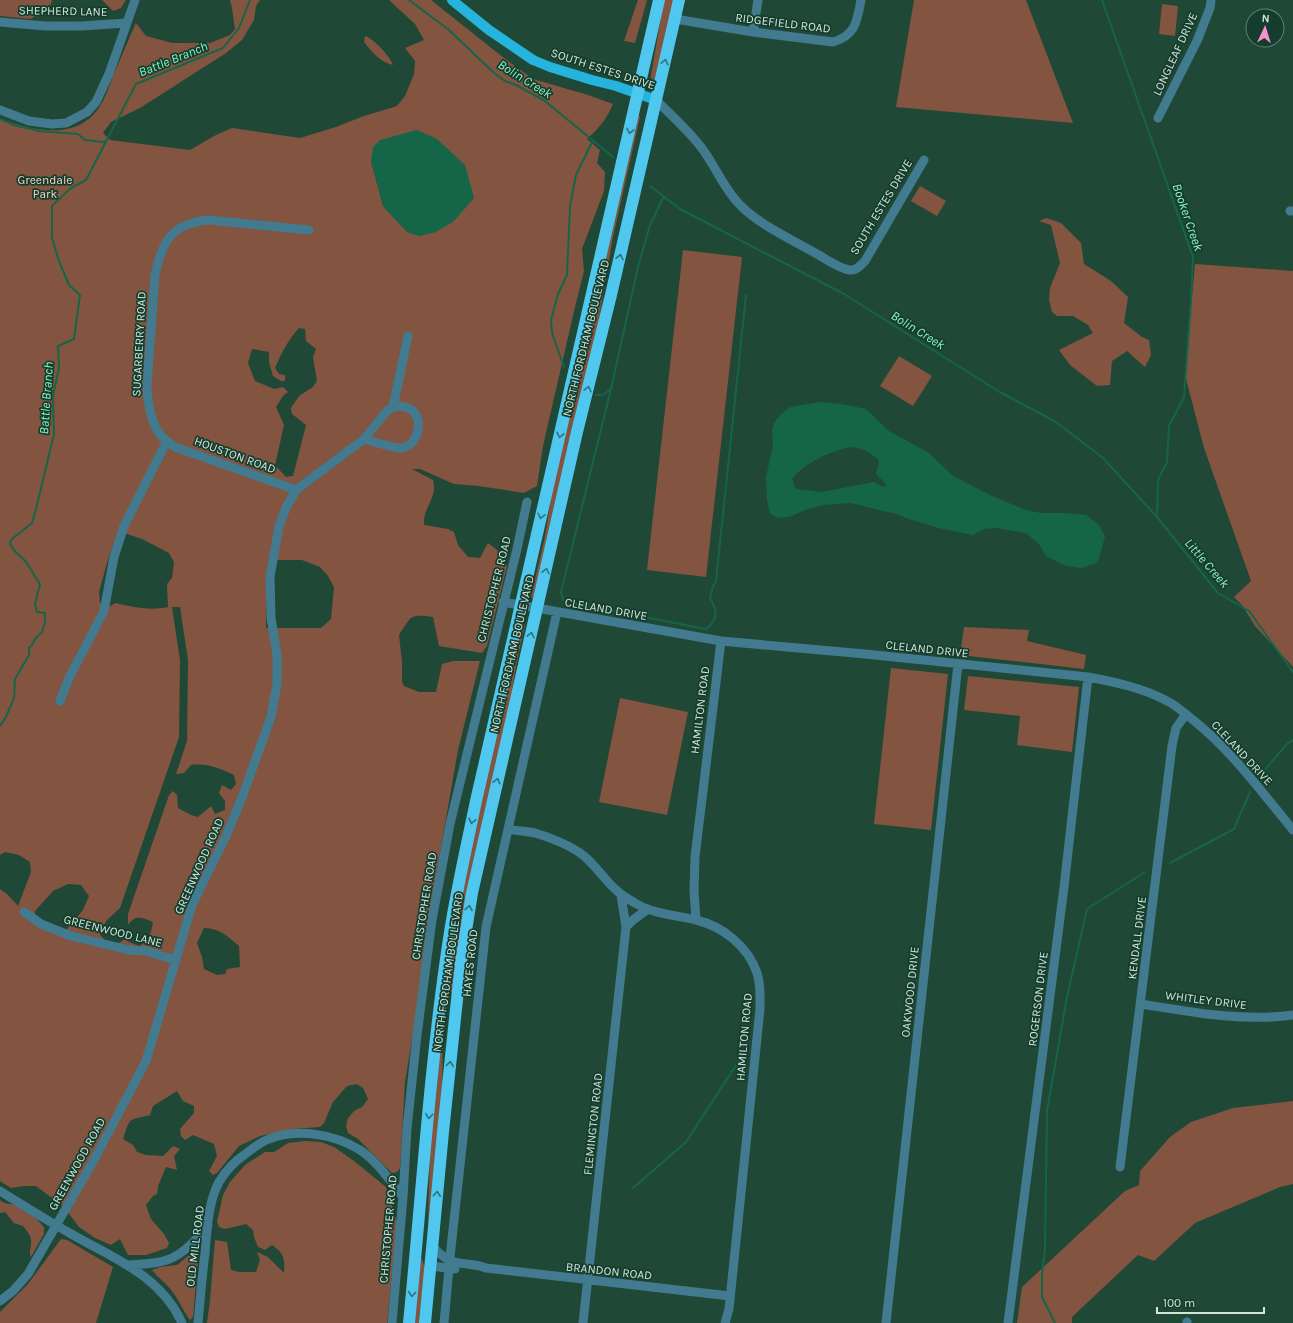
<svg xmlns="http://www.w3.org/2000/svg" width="1293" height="1323" font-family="Karla,sans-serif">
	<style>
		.green { fill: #835440; fill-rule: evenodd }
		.water { fill: #156648; fill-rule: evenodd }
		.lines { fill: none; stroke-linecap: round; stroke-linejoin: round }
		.stream { stroke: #156648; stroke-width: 2 }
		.minor { stroke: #427b8f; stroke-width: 9 }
		.major { stroke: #24b4dd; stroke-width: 10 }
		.highway { stroke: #4fc7ef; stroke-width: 12 }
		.oneway { stroke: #2c747b }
		.labels { text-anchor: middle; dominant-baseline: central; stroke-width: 3.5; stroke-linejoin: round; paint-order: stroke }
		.street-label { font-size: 12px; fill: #d0e6db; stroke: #153d2d }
		.park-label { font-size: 12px; fill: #f7d1c2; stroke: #153d2d }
		.water-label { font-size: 13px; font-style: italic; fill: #8bf4c5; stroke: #153d2d }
	</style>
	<rect width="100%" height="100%" fill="#204837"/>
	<!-- green -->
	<path class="green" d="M0,0H52L51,4L31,19L0,16Z
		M102,0H126L121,8L113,11Z
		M230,0H260L256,6L254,20L242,40L226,53L140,108L111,122L103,133L110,140L190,150L216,135L232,128L300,138L336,127L364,116L397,106L405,96L414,74L415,61L405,48L424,40L415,24L389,0H431L504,58L533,79L588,95L613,104C606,120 599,128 587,139L600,150L597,163L605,172L604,191L582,249L584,271L575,307L543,446L537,486L524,493L479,486L454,484L420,469H412L433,480C434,485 435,489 433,494C430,506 423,511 424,525L448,529L454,532L458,545L468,557L480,558L488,543L498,551L507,566L487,646L482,653L439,646L433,617C409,614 412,616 399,635L402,662V682L404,686L419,692H436L442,664L453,661H480L458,750L427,927L417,1009L405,1082L400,1168L397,1172L392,1173L358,1139L348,1133L346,1126L348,1118L354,1111L362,1107L368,1099L363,1088L357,1084L347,1086L333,1102L324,1123L320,1127L293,1129L260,1136L239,1146L217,1173L213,1175L209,1171L217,1156L214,1144L193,1135L185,1140L181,1136L180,1129L194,1113V1106L183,1101L177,1091L153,1106L150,1115C127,1121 131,1116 123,1139L133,1145L137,1152L146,1155L163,1156L173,1146L180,1149L174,1156L177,1170L166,1167L158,1186L157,1194L153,1196L146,1205L151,1219L164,1234L169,1243L167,1248L146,1255H128L120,1239L111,1245L95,1238L79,1227L64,1207L36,1186H24L11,1188L0,1181V889L7,894L18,906L31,872L30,862L19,855L5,852L0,855V118C28,130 71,140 94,114C104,103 108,89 113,76C121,58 128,40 136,23L146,36L172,43H210L230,35L235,29L232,8ZM371,161L407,232L383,206ZM299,328L305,329L306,341L316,349L313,357L317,381L313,387L299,396L291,408L292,414L306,425L293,476L286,477L275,465L284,425L276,407L283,396L288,392L283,387L274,389L255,381L248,363L252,349L269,352V362L273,376L281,381H285V375L279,374L275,368C281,353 289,339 299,328ZM118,531L142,539L169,553L174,562L172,578L167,584L168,607C151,611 132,607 115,603L111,606L100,603L99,592L107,563ZM277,560H302L320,567L328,576L334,587L331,619L321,628H266V597ZM172,607H180L188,660L187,741L176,774L184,773L191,765C207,763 219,768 234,775L236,784L231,790L222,785L219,793L225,801V810L215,814L211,806L198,817L191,815L178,808L177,795L173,791L169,795L128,914V925C136,914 142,918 153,922C151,933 149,941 139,946L129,942L126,938L118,944L105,940L100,935L106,921L120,908L179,737L180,660ZM68,884L81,885L89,896L83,910L69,926L63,937L35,924V911L53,891ZM204,928C221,929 226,935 239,946L240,967L227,969L225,974L217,975L204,969L202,957L197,943Z
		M638,0H647L635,43L624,41Z
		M664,0H675L655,78L652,80L651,78V75Z
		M914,0H1026L1073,123L896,107Z
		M1162,4L1178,6L1175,36L1159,34Z
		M365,36C374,39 390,56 393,65C381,63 371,51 364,42Z
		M638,114L640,117L613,237L594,348L533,599L531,597L545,536L555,473Z
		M920,186L946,201L937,216L911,201Z
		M1046,218L1061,223L1081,243L1084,264L1111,281L1128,297L1124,323L1142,337L1149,340L1151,355L1145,367L1127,351L1112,361L1110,385L1097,386L1070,365L1059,350L1093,333L1088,325L1073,316H1057L1052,312L1049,300L1050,288L1060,263L1051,225L1039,221Z
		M683,250L742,257L706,577L647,570Z
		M1195,264L1293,271V667L1255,626L1242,605L1234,597L1251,581L1204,448L1185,375Z
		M899,356L932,376L913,406L880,386Z
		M522,623L525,625L516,666L507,722L453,994L446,986L462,885Z
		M964,627L1029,630L1027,641L1086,655L1084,669L960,655Z
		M891,668L948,674L931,830L874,824Z
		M968,676L1079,687L1072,752L1017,745L1020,716L964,710Z
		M620,698L688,712L667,815L599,802Z
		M443,1012L442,1100L430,1226H428L430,1143Z
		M1293,1101V1184L1280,1187L1195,1223L1154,1261L1138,1255L1072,1317V1323H1017L1022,1287L1125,1191L1139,1185L1140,1171L1170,1137L1191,1122L1233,1108Z
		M305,1141L321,1142L334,1147L354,1161L386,1187L391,1202L397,1223L387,1323H207L210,1300L215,1240L227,1242L231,1270L239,1272H256L260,1260L257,1252L268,1257L284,1273C285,1259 284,1253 272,1245L265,1250L258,1247L254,1237L253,1230L246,1224L225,1229L219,1227L217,1222L223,1195L230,1182L245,1165L265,1152H274L288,1143Z
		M0,1200C5,1205 10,1203 15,1205C27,1209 36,1218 44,1227V1234L31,1257C28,1251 32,1247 31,1240C31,1235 26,1230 23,1226L14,1223L5,1212L0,1213Z
		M61,1239L67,1240L113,1267L96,1323H0V1312L28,1284Z
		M193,1252L198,1260L193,1317L190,1320C183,1311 179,1300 172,1291C166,1283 158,1278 152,1270L160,1267L177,1265Z
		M419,1259H422L426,1272L420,1323H413Z"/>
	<!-- water -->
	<path class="water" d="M417,130L437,139L465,165L474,198L454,221L436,232L419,236L407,232L383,206L371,161L373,147L380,140Z
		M821,402L841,404L866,409L889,431L929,453L953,476L992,496L1026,510L1041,513H1066L1086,515L1099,525L1105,537C1102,546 1101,555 1097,563L1081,568L1066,566L1046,556L1039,544L1026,533L996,528L984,529L973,535L938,528L909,519L896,514L851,503L834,504L823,505L807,509L789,517L779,518L774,516L770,513L767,500L766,477L773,445L772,432L774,423L780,415L790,407ZM851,447C863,448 870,453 879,460L876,474L887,485L883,487L874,482L821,492L796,489L792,479C804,463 831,451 851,447Z"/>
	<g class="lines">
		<!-- stream -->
		<path class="stream" d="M409,0L449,30L494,73L505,81L516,85L545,101L613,157
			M1102,0L1193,257L1191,301L1184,397L1169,426L1167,462L1158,480L1157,517
			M0,119L14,125L39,131L78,134L85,140L103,142L106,141
			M650,186L680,209L844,294L998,391L1056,422L1103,458L1157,517L1218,593L1249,611L1293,672
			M564,367L552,333L551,320L558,294L567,275L570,206L576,175L593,140
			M596,395H603L611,389L638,267L650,225L664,196
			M563,600L561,592L611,389
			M571,603L706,629C718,619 718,612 710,598L713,586L716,581L746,295
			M0,726L6,717L14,698L15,679L29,655V648L32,645L35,639L42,632L45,622V613L37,612L35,604L40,584C35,577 31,569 26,562C21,556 12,551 10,543L12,539L32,523L35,513L54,434L53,396L59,368L58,346L74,339L80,295L69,285L59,261L52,238V206L71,188L86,180L136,84L223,48L239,28L250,0
			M1263,772L1287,744L1293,740
			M1170,863L1234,829L1250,792
			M633,1188L686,1142L742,1056
			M1055,1323L1042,1297V1274L1045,1249L1047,1111L1067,997L1087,909L1145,872"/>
		<!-- minor -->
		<path class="minor" d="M675,19L753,32L833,42C856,35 857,21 861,0
			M0,22L45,26H82L126,23
			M753,32L758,0
			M656,100C671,115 688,130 701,147C715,165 723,188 740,205C761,226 791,239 817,254C826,259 840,269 850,270C856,271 861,265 865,261L924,160
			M0,110L29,121L52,124L66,123L87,112L96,102L109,74L135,0
			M1158,118L1197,41L1210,8L1211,0
			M1290,211H1293
			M364,439L387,411L393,407L408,336
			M296,490L175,447C169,443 163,439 159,433C150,421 147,397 147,384L155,275C162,241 172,223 209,220L309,230
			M503,602L721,641L865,654L1088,677C1115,682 1143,688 1167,701C1176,705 1184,713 1192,719C1231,750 1261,791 1293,830
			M60,701L69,678L104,611L114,557L124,526L167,441
			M508,829C516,831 526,831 535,833C549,837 572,846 584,856C596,866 604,879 615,889C621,895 628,899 635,903C653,914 675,915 696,920C722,926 748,946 757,973C761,985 760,997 760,1009L729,1309L725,1323
			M24,912L41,924L71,936L129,950L146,951L175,960
			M696,920L694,891L695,857L721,641
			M626,927L633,920L648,909
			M1141,1004C1191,1012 1242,1022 1293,1015
			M1120,1167L1172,746L1176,728L1186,714
			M0,1191C24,1206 48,1221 73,1235C115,1259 161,1276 182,1323
			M432,1246C438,1252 443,1258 451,1261C462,1265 474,1263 486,1268L730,1296
			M129,1265C142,1264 155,1264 167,1260C184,1254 197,1239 208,1225
			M431,1266L455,1269
			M0,1301L13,1291L28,1274L94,1160L146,1061L192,905L226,836L243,795L271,717L277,684V655L271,618L270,577L279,526L286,508L296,490L364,439C372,441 393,448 400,448C419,448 426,415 408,408C404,406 398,406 393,407
			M198,1323C200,1300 202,1277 205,1253C207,1231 208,1202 219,1182C225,1172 234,1162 244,1155C251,1150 260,1142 269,1139C298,1128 334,1134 360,1150C377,1161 391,1182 403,1197
			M392,1323L403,1197L407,1128L417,1035L432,920L450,824L517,549L527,502
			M444,1323L450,1257L486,927L557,612
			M583,1323L626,927L621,895
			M886,1323L958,664
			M1008,1323L1064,887L1088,677
			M1187,1323V1322"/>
		<!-- major -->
		<path class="major" d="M452,0L489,30L533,60L550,67L592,80L616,86L656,100"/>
		<!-- highway -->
		<path class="highway" d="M409,1323C422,1193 430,1061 450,932C457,888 467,844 476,801L659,0
			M425,1323L443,1132L461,962L472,893L577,432L611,295L679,0"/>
	</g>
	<!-- one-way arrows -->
	<defs><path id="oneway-chevron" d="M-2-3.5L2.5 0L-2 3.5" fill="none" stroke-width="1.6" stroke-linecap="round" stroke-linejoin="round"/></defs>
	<g class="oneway">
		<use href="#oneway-chevron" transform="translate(665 62) rotate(-76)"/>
		<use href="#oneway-chevron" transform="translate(630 131) rotate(102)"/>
		<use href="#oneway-chevron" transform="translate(620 257) rotate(-77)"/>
		<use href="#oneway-chevron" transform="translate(588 389) rotate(-76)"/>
		<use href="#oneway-chevron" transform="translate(560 435) rotate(103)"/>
		<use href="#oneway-chevron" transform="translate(541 516) rotate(103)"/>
		<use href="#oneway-chevron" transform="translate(546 571) rotate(-77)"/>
		<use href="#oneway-chevron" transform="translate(531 635) rotate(-77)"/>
		<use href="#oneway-chevron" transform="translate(497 781) rotate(-77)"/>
		<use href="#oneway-chevron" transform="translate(472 821) rotate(102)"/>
		<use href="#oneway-chevron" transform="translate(469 908) rotate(-80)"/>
		<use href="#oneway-chevron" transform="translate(450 1064) rotate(-84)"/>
		<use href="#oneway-chevron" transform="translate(429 1116) rotate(96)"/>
		<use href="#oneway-chevron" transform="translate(437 1194) rotate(-85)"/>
		<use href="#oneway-chevron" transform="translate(412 1294) rotate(96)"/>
	</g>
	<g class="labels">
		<!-- street labels -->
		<g class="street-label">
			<text transform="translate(63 11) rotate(1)">SHEPHERD LANE</text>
			<text transform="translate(783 23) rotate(7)">RIDGEFIELD ROAD</text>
			<text transform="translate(1175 54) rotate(-65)">LONGLEAF DRIVE</text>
			<text transform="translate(603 69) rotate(18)">SOUTH ESTES DRIVE</text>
			<text transform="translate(881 207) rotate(-59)">SOUTH ESTES DRIVE</text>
			<text transform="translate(586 338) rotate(-76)">NORTH FORDHAM BOULEVARD</text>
			<text transform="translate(139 344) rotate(-87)">SUGARBERRY ROAD</text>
			<text transform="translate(235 455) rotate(20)">HOUSTON ROAD</text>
			<text transform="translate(494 589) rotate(-76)">CHRISTOPHER ROAD</text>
			<text transform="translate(606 609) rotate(10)">CLELAND DRIVE</text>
			<text transform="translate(927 649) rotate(6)">CLELAND DRIVE</text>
			<text transform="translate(512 654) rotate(-77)">NORTH FORDHAM BOULEVARD</text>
			<text transform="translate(700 710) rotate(-83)">HAMILTON ROAD</text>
			<text transform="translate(1242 753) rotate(47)">CLELAND DRIVE</text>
			<text transform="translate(199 866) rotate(-66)">GREENWOOD ROAD</text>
			<text transform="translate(424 906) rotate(-81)">CHRISTOPHER ROAD</text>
			<text transform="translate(113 931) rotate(14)">GREENWOOD LANE</text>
			<text transform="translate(1137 938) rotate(-83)">KENDALL DRIVE</text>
			<text transform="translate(470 963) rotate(-84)">HAYES ROAD</text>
			<text transform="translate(448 972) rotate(-82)">NORTH FORDHAM BOULEVARD</text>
			<text transform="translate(910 992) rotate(-84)">OAKWOOD DRIVE</text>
			<text transform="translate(1038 999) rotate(-83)">ROGERSON DRIVE</text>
			<text transform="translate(1206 1000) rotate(7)">WHITLEY DRIVE</text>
			<text transform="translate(744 1037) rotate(-85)">HAMILTON ROAD</text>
			<text transform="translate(593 1124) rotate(-84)">FLEMINGTON ROAD</text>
			<text transform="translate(77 1164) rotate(-61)">GREENWOOD ROAD</text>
			<text transform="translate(388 1229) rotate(-85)">CHRISTOPHER ROAD</text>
			<text transform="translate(195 1246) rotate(-83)">OLD MILL ROAD</text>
			<text transform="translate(609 1271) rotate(6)">BRANDON ROAD</text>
		</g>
		<!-- park labels -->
		<g class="park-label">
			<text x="45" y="180">Greendale<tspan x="45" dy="14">Park</tspan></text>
		</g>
		<!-- water labels -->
		<g class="water-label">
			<text transform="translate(173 59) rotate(-22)">Battle Branch</text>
			<text transform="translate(525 79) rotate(32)">Bolin Creek</text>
			<text transform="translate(1188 217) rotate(71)">Booker Creek</text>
			<text transform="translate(918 330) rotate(32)">Bolin Creek</text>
			<text transform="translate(46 398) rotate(-86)">Battle Branch</text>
			<text transform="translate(1207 563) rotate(49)">Little Creek</text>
		</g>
	</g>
	<!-- north arrow -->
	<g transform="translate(1265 28) rotate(4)"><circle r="19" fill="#153d2d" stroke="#608173"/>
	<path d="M0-3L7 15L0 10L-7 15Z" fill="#f690cf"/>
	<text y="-6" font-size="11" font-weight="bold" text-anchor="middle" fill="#d0e6db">N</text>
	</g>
	<!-- scale -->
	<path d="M1157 1307v6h107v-6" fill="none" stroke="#d0e6db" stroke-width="2"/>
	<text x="1163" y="1307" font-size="12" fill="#d0e6db" stroke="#153d2d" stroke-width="3" paint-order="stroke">100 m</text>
</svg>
